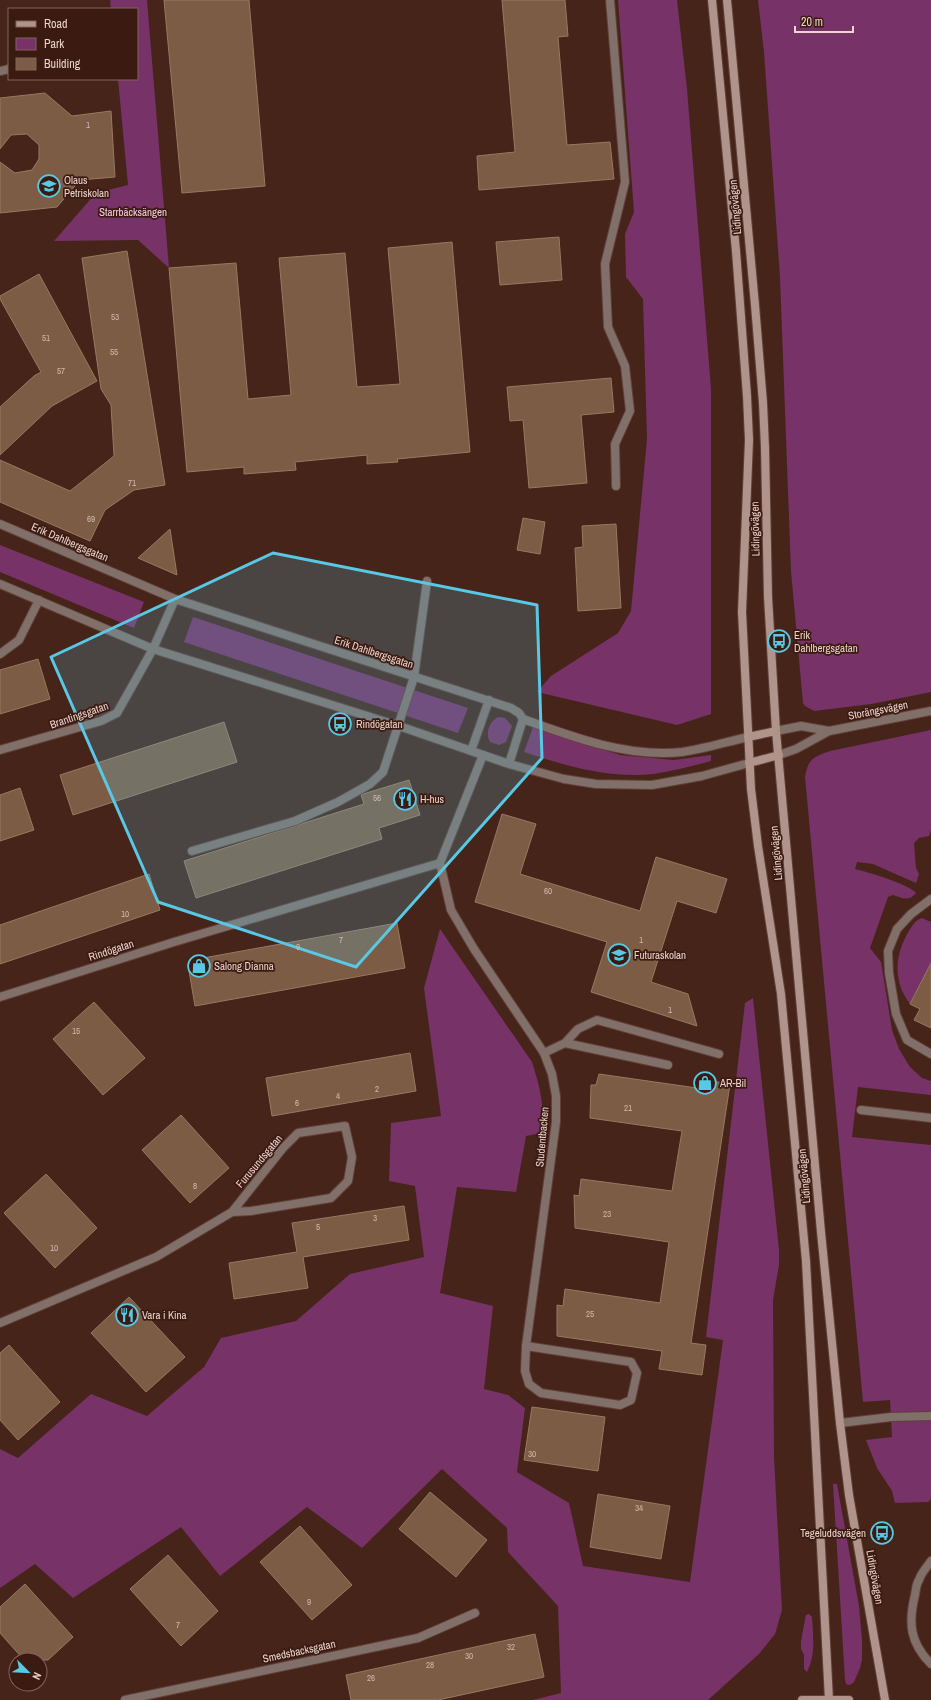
<svg xmlns="http://www.w3.org/2000/svg" width="931" height="1700" font-family="'Archivo Narrow',sans-serif">
	<style>
		.green { fill: #773267 }
		.building { fill: #7c5c45; stroke: #9a7860 }
		.lines { fill: none; stroke-linecap: round; stroke-linejoin: round }
		.service-casing { stroke: #614037; stroke-width: 10 }
		.minor-casing { stroke: #614037; stroke-width: 10 }
		.tertiary-casing { stroke: #614037; stroke-width: 10 }
		.secondary-casing { stroke: #614037; stroke-width: 10 }
		.service { stroke: #816f6a; stroke-width: 8 }
		.minor { stroke: #816f6a; stroke-width: 8 }
		.tertiary { stroke: #816f6a; stroke-width: 8 }
		.secondary { stroke: #b0938a; stroke-width: 8 }
		.marked { fill: #59c8e5; fill-opacity: 0.2; stroke: #59c8e5; stroke-width: 3; stroke-linejoin: round }
		.labels { text-anchor: middle; dominant-baseline: central; stroke-width: 3.5; stroke-linejoin: round; paint-order: stroke }
		.number-label { font-size: 9px; fill: #d0b7ac }
		.poi-label { font-size: 11px; fill: #ecd5ce; stroke: #3b1a11; text-anchor: start }
		.street-label { font-size: 11px; fill: #ecd5ce; stroke: #3b1a11 }
		.park-label { font-size: 11px; fill: #f9cceb; stroke: #3b1a11 }
	</style>
	<rect width="100%" height="100%" fill="#46241a"/>
	<!-- green -->
	<path class="green" d="M110,0H147L169,268L138,240L54,241L96,193L128,185L118,79H137V9H111Z
		M618,0H677L687,89L711,389V714L677,725L537,692L551,676L618,633L631,611L647,439L643,299L626,277L625,234L634,212Z
		M758,0H931V692L871,704L814,711L805,706L803,703L791,571L780,277L764,52Z
		M0,545L144,602L134,628L0,572Z
		M193,617L468,708L458,733L184,642Z
		M498,717L505,718L512,726L506,742L499,745L490,742C485,733 489,722 498,717Z
		M533,727L620,755L674,760L711,755V761C692,766 673,771 654,774C610,779 566,766 524,752Z
		M931,730V830L929,836L919,838L914,843L916,868L919,874L916,883L873,864L857,862L855,869C867,872 909,884 916,893C909,902 902,898 893,895L888,897L870,948L881,962L892,1030L899,1049L910,1067L922,1078L931,1081V1095L858,1087L852,1137L931,1145V1499L928,1502L895,1503L892,1491L877,1468L866,1440L892,1437L890,1400L863,1402L805,777C808,759 813,757 830,751Z
		M922,918L931,922V963L910,1004C893,982 894,955 909,931C912,926 915,920 922,918Z
		M440,929L532,1062C540,1087 545,1107 542,1133L526,1136L516,1192L457,1187L440,1293L493,1306L484,1389L508,1395L525,1408L517,1472L569,1503L583,1566L690,1582L723,1340L706,1337L745,1003L753,998L779,1250V1265L773,1300L774,1457L782,1610L775,1634L759,1654L708,1700H533L561,1693L558,1606L508,1552L507,1528L442,1469L362,1548L307,1507L220,1576L181,1527L73,1598L35,1564L0,1588V1449L18,1458L91,1394L147,1416L204,1367L221,1338L296,1321L350,1274L424,1257L415,1186L389,1181L391,1123L441,1116L424,988Z
		M833,1484H837L859,1606L862,1640V1660L860,1668L854,1682L850,1685L846,1684L845,1680Z
		M809,1614L812,1617C813,1636 816,1654 807,1672L804,1669V1655L801,1649V1641L805,1619L806,1615Z"/>
	<!-- building -->
	<path class="building" d="M164,0H249L265,186L182,193Z
		M502,0H565L568,36L558,37L567,145L610,142L614,179L479,190L477,156L515,152Z
		M45,93L72,116L111,111L115,177L80,180L57,207L0,213V162L15,173L32,170L39,159V145L27,134L11,135L0,149V98Z
		M559,237L562,280L500,285L496,242Z
		M452,242L470,452L397,459L398,462L367,464V455L295,462L296,470L244,474V467L187,472L169,268L236,263L248,399L291,395L279,258L345,253L357,387L400,384L388,248Z
		M127,251L165,485L134,490L105,510L90,541L0,502V460L70,491L114,456L111,405L101,389L82,258Z
		M39,274L97,381L52,406L0,455V407L34,376L41,372L0,299V296Z
		M611,378L614,412L581,415L587,483L529,488L523,420L510,421L507,387Z
		M523,518L545,522L540,554L517,550Z
		M616,524L621,608L578,611L575,548L583,547L582,526Z
		M170,529L177,575L138,558Z
		M38,659L50,699L0,714V670Z
		M224,722L237,762L73,815L60,775Z
		M409,780L420,815L379,828L382,839L196,898L184,861L364,804L361,795L363,794Z
		M20,788L34,830L0,841V795Z
		M502,814L536,824L520,874L640,911L656,857L727,879L716,913L677,901L651,982L688,994L697,1026L591,992L607,942L475,902Z
		M149,874L160,910L0,964V925Z
		M397,923L405,968L195,1006L189,971H194L192,960Z
		M931,963V1028L914,1020L920,1009L910,1004Z
		M94,1002L145,1058L103,1095L53,1039Z
		M410,1053L416,1091L272,1116L266,1078Z
		M599,1074L697,1088L698,1079L730,1084L691,1343L706,1345L702,1375L659,1369L662,1351L557,1336V1305L563,1306L565,1289L660,1303L669,1242L575,1228L574,1195L579,1196L581,1179L672,1191L682,1131L590,1118L591,1085H596Z
		M181,1115L229,1168L190,1203L142,1150Z
		M46,1174L97,1228L55,1268L4,1213Z
		M404,1206L409,1240L303,1257L308,1288L234,1299L229,1263L297,1252L292,1223Z
		M129,1297L185,1357L146,1392L91,1333Z
		M9,1345L60,1402L18,1440L0,1420V1353Z
		M532,1407L605,1417L598,1471L524,1460Z
		M430,1492L487,1540L456,1577L399,1529Z
		M598,1494L670,1506L661,1559L590,1547Z
		M300,1526L352,1585L312,1620L260,1562Z
		M168,1555L218,1611L181,1646L130,1589Z
		M25,1584L73,1637L48,1660H24L0,1633V1607Z
		M535,1634L544,1677L438,1700H351L346,1675Z"/>
	<g class="lines">
		<!-- service casing -->
		<g class="service-casing">
			<path id="service" d="M610,0L625,182L605,264L608,327L625,366L630,411L615,444L616,486
				M0,654L19,640L39,600
				M192,851L295,821L338,802L370,784L383,772L414,677L427,581
				M931,899L911,914L897,929L888,951L889,973L896,1014L907,1040L931,1054
				M565,1043L578,1029L597,1020L719,1054
				M544,1053L565,1043L668,1065
				M861,1110L931,1118
				M840,1423L891,1417L931,1416
				M931,1561C927,1567 921,1573 919,1580C916,1584 916,1590 915,1595C908,1623 910,1643 931,1664"/>
		</g>
		<!-- minor casing -->
		<g class="minor-casing">
			<path id="minor" d="M0,71L9,69
				M776,731L801,726L829,731
				M0,750L101,721L117,713L153,649
				M779,755L796,749L829,731L931,711
				M440,863L451,910L474,949L544,1053L552,1074L556,1096V1122L526,1346L525,1371L529,1384L541,1393L620,1405L631,1400L637,1373L631,1362L526,1346
				M0,997L174,942L440,863L483,755
				M0,1323L156,1257L232,1212L283,1148L298,1133L345,1126L352,1157L348,1181L331,1198L251,1211L232,1212
				M125,1700L418,1638L475,1613"/>
		</g>
		<!-- tertiary casing -->
		<g class="tertiary-casing">
			<path id="tertiary" d="M0,524L175,599L511,708L519,713L523,719C572,737 629,758 682,752C704,749 726,742 748,737
				M0,584L153,649L399,726L509,764L564,779L596,784L652,785L702,776L749,763
				M153,649L175,599
				M471,751L489,700
				M509,764L523,719"/>
		</g>
		<!-- secondary casing -->
		<g class="secondary-casing">
			<path id="secondary" d="M712,0L736,251L747,396L749,440L742,612L751,789L758,846L781,994L806,1261L829,1700
				M727,0L755,305L763,403L765,448L768,597L776,731L821,1232L840,1423L849,1495L885,1700
				M748,737L776,731
				M749,763L779,755
				M802,1700H849"/>
		</g>
		<!-- service -->
		<use href="#service" class="service"/>
		<!-- minor -->
		<use href="#minor" class="minor"/>
		<!-- tertiary -->
		<use href="#tertiary" class="tertiary"/>
		<!-- secondary -->
		<use href="#secondary" class="secondary"/>
	</g>
	<!-- marked area -->
	<path class="marked" d="M273,553L537,605L542,758L356,967L158,902L51,657Z"/>
	<!-- icons -->
	<defs>
		<g id="school-ring" transform="scale(1.15)"><circle r="9.5" fill="#3b1a11" stroke="#59c8e5" stroke-width="1.5"/><path d="M0-5L7-2L0 1L-7-2ZM-4 1L0 2.5L4 1V4Q0 6-4 4Z" fill="#59c8e5"/></g>
		<g id="bus-ring" transform="scale(1.15)"><circle r="9.5" fill="#3b1a11" stroke="#59c8e5" stroke-width="1.5"/><path d="M-5-6H5V4H4V6H2V4H-2V6H-4V4H-5ZM-3.5-4V0h7V-4ZM-3.5 1.2v1.5H-2V1.2ZM2 1.2v1.5H3.5V1.2Z" fill="#59c8e5"/></g>
		<g id="restaurant-ring" transform="scale(1.15)"><circle r="9.5" fill="#3b1a11" stroke="#59c8e5" stroke-width="1.5"/><path d="M-5-6h1v4h1v-4h1v4h1v-4h1v5L-1.5 .5V6h-2V.5L-5-1ZM5-6V6H3V1.5H1.5Q1.5-4 5-6Z" fill="#59c8e5"/></g>
		<g id="shop-ring" transform="scale(1.15)"><circle r="9.5" fill="#3b1a11" stroke="#59c8e5" stroke-width="1.5"/><path d="M-5-2.5h2.3a2.7 3.5 0 0 1 5.4 0H5L5.5 6h-11ZM-1.5-2.5h3a1.5 2.3 0 0 0-3 0Z" fill="#59c8e5"/></g>
	</defs>
	<g fill-rule="evenodd">
		<use href="#school-ring" x="49" y="186"/>
		<use href="#bus-ring" x="779" y="641"/>
		<use href="#bus-ring" x="340" y="724"/>
		<use href="#restaurant-ring" x="405" y="799"/>
		<use href="#school-ring" x="619" y="955"/>
		<use href="#shop-ring" x="199" y="966"/>
		<use href="#shop-ring" x="705" y="1083"/>
		<use href="#restaurant-ring" x="127" y="1315"/>
		<use href="#bus-ring" x="882" y="1533"/>
	</g>
	<g class="labels">
		<!-- number labels -->
		<g class="number-label">
			<text x="88" y="125">1</text>
			<text x="115" y="317">53</text>
			<text x="46" y="338">51</text>
			<text x="114" y="352">55</text>
			<text x="61" y="371">57</text>
			<text x="132" y="483">71</text>
			<text x="91" y="519">69</text>
			<text x="377" y="798">56</text>
			<text x="548" y="891">60</text>
			<text x="125" y="914">10</text>
			<text x="341" y="940">7</text>
			<text x="641" y="940">1</text>
			<text x="298" y="947">9</text>
			<text x="670" y="1010">1</text>
			<text x="76" y="1031">15</text>
			<text x="377" y="1089">2</text>
			<text x="338" y="1096">4</text>
			<text x="297" y="1103">6</text>
			<text x="628" y="1108">21</text>
			<text x="195" y="1186">8</text>
			<text x="607" y="1214">23</text>
			<text x="375" y="1218">3</text>
			<text x="318" y="1227">5</text>
			<text x="54" y="1248">10</text>
			<text x="590" y="1314">25</text>
			<text x="532" y="1454">30</text>
			<text x="639" y="1508">34</text>
			<text x="309" y="1602">9</text>
			<text x="178" y="1625">7</text>
			<text x="511" y="1647">32</text>
			<text x="469" y="1656">30</text>
			<text x="430" y="1665">28</text>
			<text x="371" y="1678">26</text>
		</g>
		<!-- poi labels -->
		<g class="poi-label">
			<text x="64" y="180">Olaus<tspan x="64" dy="13">Petriskolan</tspan></text>
			<text x="794" y="635">Erik<tspan x="794" dy="13">Dahlbergsgatan</tspan></text>
			<text x="356" y="724">Rindögatan</text>
			<text x="420" y="799">H-hus</text>
			<text x="634" y="955">Futuraskolan</text>
			<text x="214" y="966">Salong Dianna</text>
			<text x="720" y="1083">AR-Bil</text>
			<text x="142" y="1315">Vara i Kina</text>
			<text x="866" y="1533" text-anchor="end">Tegeluddsvägen</text>
		</g>
		<!-- street labels -->
		<g class="street-label">
			<text transform="translate(735 207) rotate(-95)">Lidingövägen</text>
			<text transform="translate(755 529) rotate(-91)">Lidingövägen</text>
			<text transform="translate(70 542) rotate(23)">Erik Dahlbergsgatan</text>
			<text transform="translate(374 652) rotate(18)">Erik Dahlbergsgatan</text>
			<text transform="translate(878 710) rotate(-11)">Storängsvägen</text>
			<text transform="translate(79 715) rotate(-19)">Brantingsgatan</text>
			<text transform="translate(776 853) rotate(-95)">Lidingövägen</text>
			<text transform="translate(111 950) rotate(-18)">Rindögatan</text>
			<text transform="translate(542 1137) rotate(-85)">Studentbacken</text>
			<text transform="translate(259 1161) rotate(-50)">Furusundsgatan</text>
			<text transform="translate(804 1176) rotate(-95)">Lidingövägen</text>
			<text transform="translate(875 1577) rotate(80)">Lidingövägen</text>
			<text transform="translate(299 1651) rotate(-12)">Smedsbacksgatan</text>
		</g>
		<!-- park labels -->
		<g class="park-label">
			<text x="133" y="212">Starrbäcksängen</text>
		</g>
	</g>
	<!-- legend -->
	<rect x="8" y="8" width="130" height="72" fill="#3b1a11" stroke="#82655d"/>
	<rect x="16" y="21" width="20" height="6" fill="#b0938a" stroke="#82655d"/>
	<text x="44" y="28" font-size="12" fill="#ecd5ce">Road</text>
	<rect x="16" y="38" width="20" height="12" fill="#773267" stroke="#82655d"/>
	<text x="44" y="48" font-size="12" fill="#ecd5ce">Park</text>
	<rect x="16" y="58" width="20" height="12" fill="#7c5c45" stroke="#82655d"/>
	<text x="44" y="68" font-size="12" fill="#ecd5ce">Building</text>
	<!-- north arrow -->
	<g transform="translate(28 1672) rotate(114)"><circle r="19" fill="#3b1a11" stroke="#82655d"/>
	<path d="M0-3L7 15L0 10L-7 15Z" fill="#59c8e5"/>
	<text y="-6" font-size="11" font-weight="bold" text-anchor="middle" fill="#ecd5ce">N</text>
	</g>
	<!-- scale -->
	<path d="M795 26v6h58v-6" fill="none" stroke="#ecd5ce" stroke-width="2"/>
	<text x="801" y="26" font-size="12" fill="#ecd5ce" stroke="#3b1a11" stroke-width="3" paint-order="stroke">20 m</text>
</svg>
